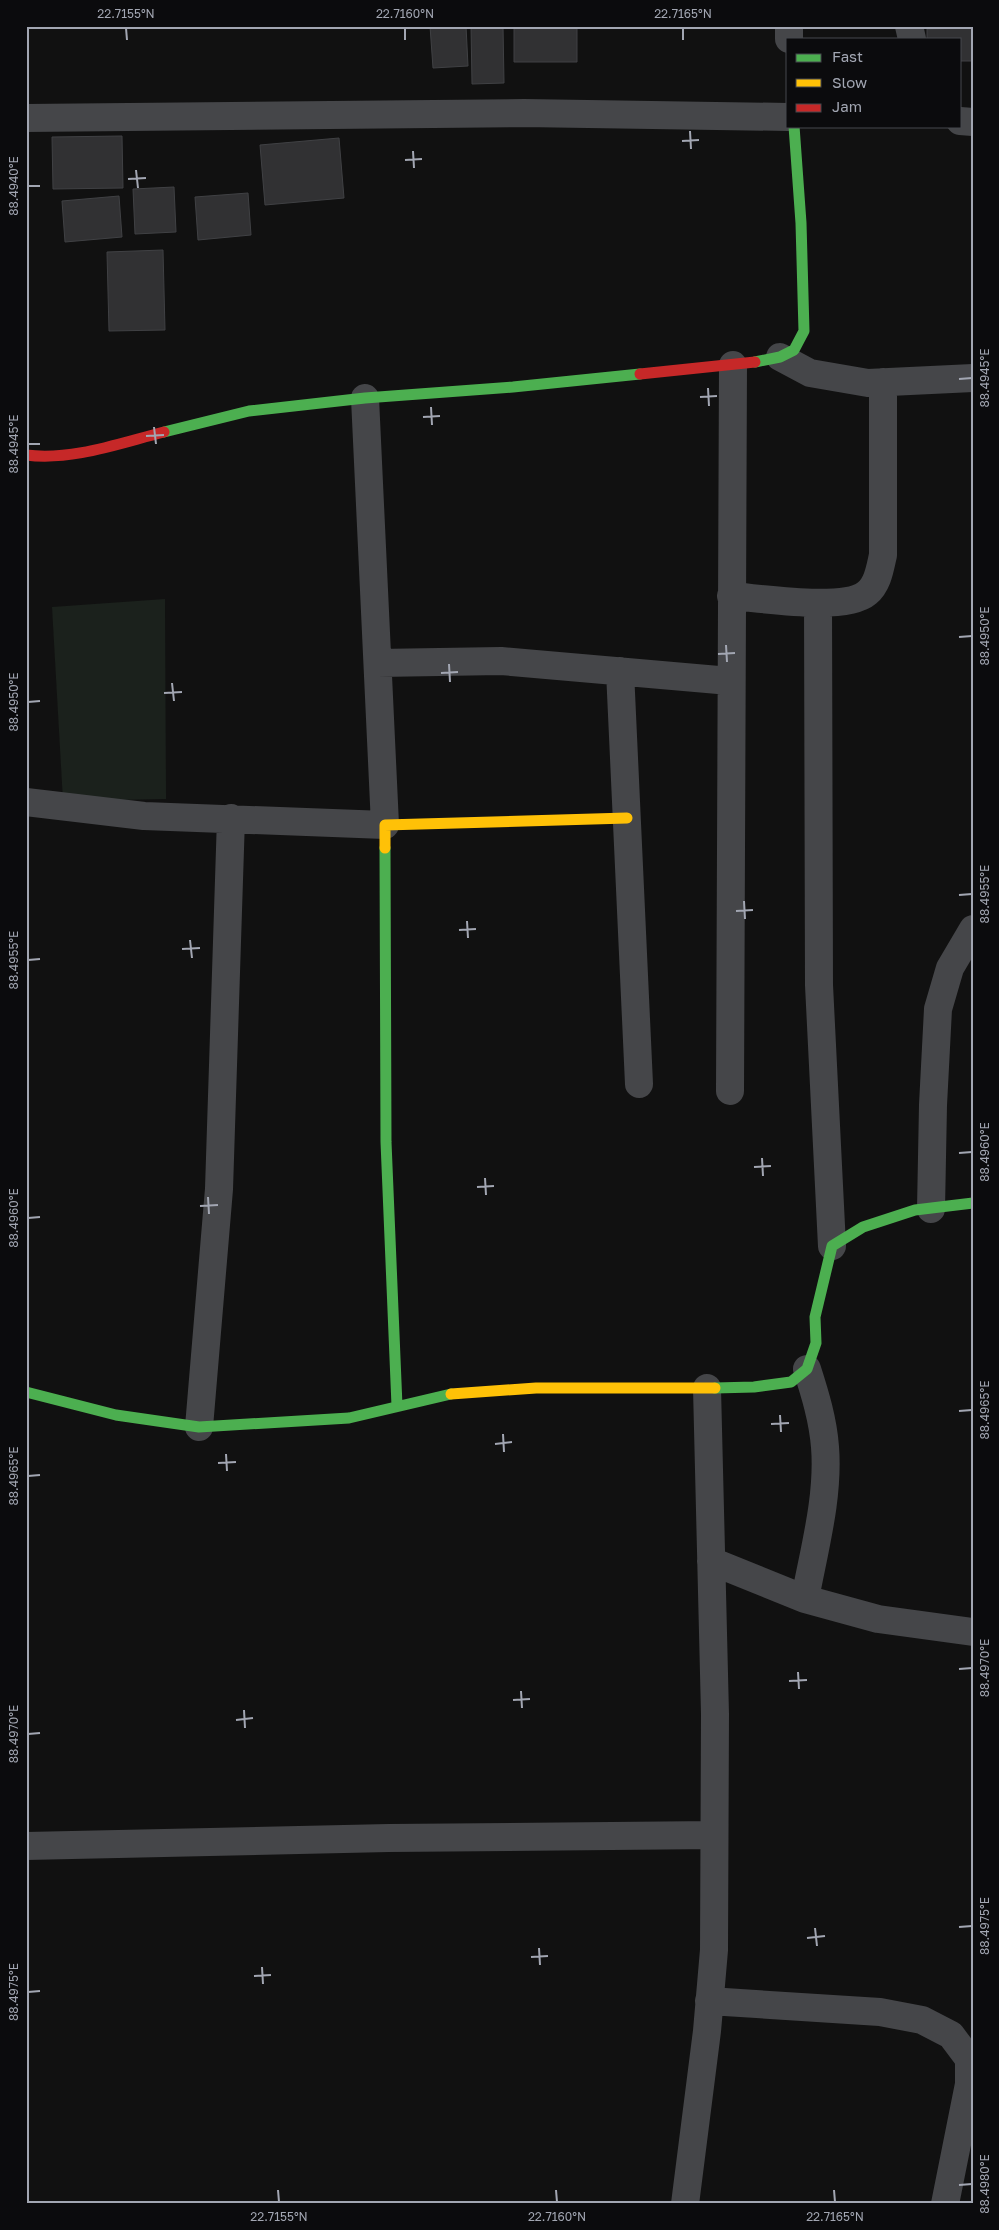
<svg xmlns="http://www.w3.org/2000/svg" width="999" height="2230" font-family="'Golos Text',sans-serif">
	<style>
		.green { fill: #1b211c }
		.building { fill: #313133; stroke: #404144 }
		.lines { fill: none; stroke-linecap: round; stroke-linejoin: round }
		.street { stroke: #454649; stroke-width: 28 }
		.fast { stroke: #4caf50; stroke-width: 11 }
		.slow { stroke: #ffc107; stroke-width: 11 }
		.jam { stroke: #c62828; stroke-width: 11 }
		.ticks { fill: none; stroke: #a2a6b2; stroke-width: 2 }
		.neatline { fill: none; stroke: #a2a6b2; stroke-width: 2 }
		.ticks-label { font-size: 12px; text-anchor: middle; fill: #a2a6b2 }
	</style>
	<rect width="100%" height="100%" fill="#111"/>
	<!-- green -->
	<path class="green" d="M165,599L166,799L63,801L52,607Z"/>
	<!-- building -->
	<path class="building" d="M430,26H466L468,66L433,68Z
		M471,26H503L504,83L472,84Z
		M514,26H577V62H514Z
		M973,28V61H960V39H927V29Z
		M122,136L123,188L53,189L52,137Z
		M339,138L344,198L265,205L260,145Z
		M174,187L176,232L135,234L133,189Z
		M248,193L251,235L198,240L195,197Z
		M119,196L122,237L65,242L62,201Z
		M163,250L165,330L109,331L107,252Z"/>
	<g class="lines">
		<!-- street -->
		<path class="street" d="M789,26V39
			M909,26L912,39
			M26,118L524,113L788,117
			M960,121L973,122
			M780,357L810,373L868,383L973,378
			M731,596C760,598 845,612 867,593C878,584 880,568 883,555V382
			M818,603L819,985L832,1246
			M378,663L501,661L730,681
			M620,671L639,1084
			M26,802L144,816L385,825L365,398
			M730,1091L733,365
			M931,1209L933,1105L938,1009L950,968L973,929
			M199,1427L219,1189L231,818
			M711,1561L805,1599L878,1619L973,1632
			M805,1599C814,1550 829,1497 825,1447C823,1420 815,1394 807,1369
			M26,1846L389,1838L714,1835
			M709,2001L880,2012L922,2020L951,2035L969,2059V2084L945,2204
			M685,2204L707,2031L714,1950L715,1714L707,1388"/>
		<!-- fast -->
		<path class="fast" d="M755,362L780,357L794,350L804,331L801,223L794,126
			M164,432L249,411L365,398L513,387L640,374
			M385,848L386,1142L397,1406
			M715,1388L754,1387L791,1382L807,1369L816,1343L815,1317L832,1246L863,1227L915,1210L973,1203
			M26,1392L116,1415L199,1427L349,1418L451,1394"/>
		<!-- slow -->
		<path class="slow" d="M385,848V825L627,818
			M451,1394L536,1388H715"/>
		<!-- jam -->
		<path class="jam" d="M640,374L755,362
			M26,455C72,461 120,443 164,432"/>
	</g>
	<!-- ticks -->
	<path class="ticks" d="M126,28L127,40M405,28V40M683,28V40M690,131L691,149M682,141L699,140M413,151L414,168M405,160L422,159M136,170L138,188M128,179L146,178M28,186H40M959,379L972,378M708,388L709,406M700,397L717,396M431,407L432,425M423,417L440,416M154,427L156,444M146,436L164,435M28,444H40M959,637L972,636M726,645L727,662M718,654L735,653M449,664L450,682M441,673L458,672M172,683L174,701M164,693L182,692M28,702L40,701M959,895L972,894M744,901L745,919M736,911L753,910M467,921L468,938M459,930L476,929M190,940L192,958M182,949L200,948M28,960L40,959M959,1153L972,1152M762,1158L763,1176M754,1167L771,1166M485,1178L486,1195M477,1187L494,1186M208,1197L209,1214M200,1206L218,1205M28,1218L40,1217M959,1411L972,1410M780,1415L781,1432M771,1424L789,1423M503,1434L504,1452M495,1444L512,1442M226,1454L227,1471M218,1463L236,1462M28,1476L40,1475M959,1669L972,1668M798,1672L799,1689M789,1681L807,1680M521,1691L522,1708M513,1700L530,1699M244,1710L245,1728M236,1720L253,1718M28,1734L40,1733M959,1927L972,1926M815,1928L817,1946M807,1938L825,1936M539,1948L540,1965M531,1957L548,1956M262,1967L263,1984M254,1976L271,1975M28,1992L40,1991M959,2185L972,2184M278,2190L279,2202M556,2190L557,2202M834,2190L835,2202"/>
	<!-- border -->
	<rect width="999" height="2230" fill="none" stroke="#0b0b0d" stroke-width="55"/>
	<!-- legend -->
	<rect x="786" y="38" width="175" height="90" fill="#0b0b0d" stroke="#47494f"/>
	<rect x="796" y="54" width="25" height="8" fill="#4caf50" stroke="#47494f"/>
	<text x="832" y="62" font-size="15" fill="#a2a6b2">Fast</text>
	<rect x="796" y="79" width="25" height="8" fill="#ffc107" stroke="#47494f"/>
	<text x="832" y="88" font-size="15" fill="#a2a6b2">Slow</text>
	<rect x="796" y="104" width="25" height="8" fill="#c62828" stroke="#47494f"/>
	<text x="832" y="112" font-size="15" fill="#a2a6b2">Jam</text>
	<rect x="28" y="28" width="944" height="2174" class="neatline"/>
	<g class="ticks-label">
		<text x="126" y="18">22.7155°N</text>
		<text x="405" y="18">22.7160°N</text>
		<text x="683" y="18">22.7165°N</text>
		<text transform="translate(14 186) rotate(-90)" y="4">88.4940°E</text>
		<text transform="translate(985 378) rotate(-90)" y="4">88.4945°E</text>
		<text transform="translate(14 444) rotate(-90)" y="4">88.4945°E</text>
		<text transform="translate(985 636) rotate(-90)" y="4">88.4950°E</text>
		<text transform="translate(14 702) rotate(-90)" y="4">88.4950°E</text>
		<text transform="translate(985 894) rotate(-90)" y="4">88.4955°E</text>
		<text transform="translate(14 960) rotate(-90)" y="4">88.4955°E</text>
		<text transform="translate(985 1152) rotate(-90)" y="4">88.4960°E</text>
		<text transform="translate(14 1218) rotate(-90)" y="4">88.4960°E</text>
		<text transform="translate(985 1410) rotate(-90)" y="4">88.4965°E</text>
		<text transform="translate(14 1476) rotate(-90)" y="4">88.4965°E</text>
		<text transform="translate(985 1668) rotate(-90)" y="4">88.4970°E</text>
		<text transform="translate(14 1734) rotate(-90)" y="4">88.4970°E</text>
		<text transform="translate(985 1926) rotate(-90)" y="4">88.4975°E</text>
		<text transform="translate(14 1992) rotate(-90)" y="4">88.4975°E</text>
		<text transform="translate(985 2184) rotate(-90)" y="4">88.4980°E</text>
		<text x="279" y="2221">22.7155°N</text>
		<text x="557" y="2221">22.7160°N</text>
		<text x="835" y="2221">22.7165°N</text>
	</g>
</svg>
